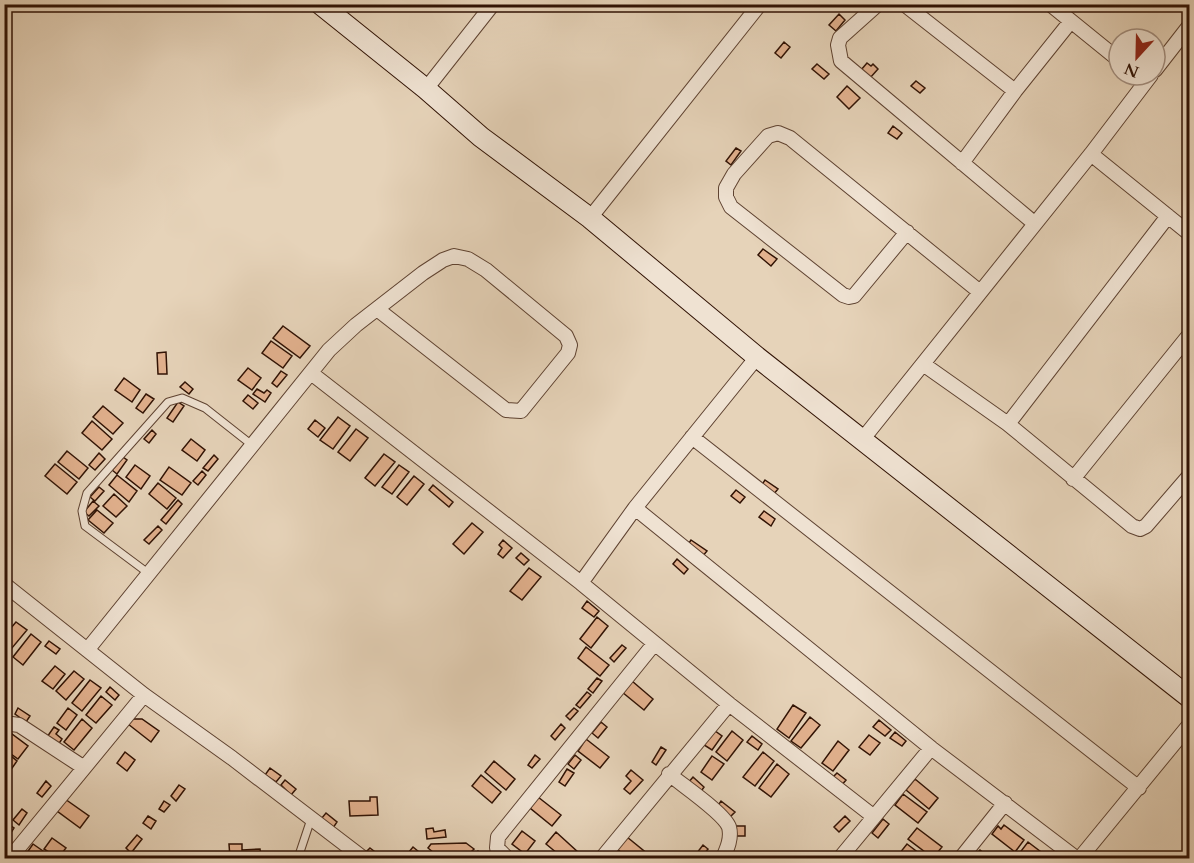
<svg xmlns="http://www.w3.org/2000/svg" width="1194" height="863" font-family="Cardo,serif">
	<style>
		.building { fill: #e3b28f; stroke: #301204; stroke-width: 1.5 }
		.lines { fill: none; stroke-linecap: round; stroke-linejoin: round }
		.lane-casing { stroke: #5e4231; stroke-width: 9 }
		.street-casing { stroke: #5e4231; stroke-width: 16 }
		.secondary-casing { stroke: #301204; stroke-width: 22 }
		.lane { stroke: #efe2d2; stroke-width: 7 }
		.street { stroke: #efe2d2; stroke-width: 14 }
		.secondary { stroke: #efe2d2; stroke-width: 20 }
	</style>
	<rect width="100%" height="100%" fill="#e6d3b9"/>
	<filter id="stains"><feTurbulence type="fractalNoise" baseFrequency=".00333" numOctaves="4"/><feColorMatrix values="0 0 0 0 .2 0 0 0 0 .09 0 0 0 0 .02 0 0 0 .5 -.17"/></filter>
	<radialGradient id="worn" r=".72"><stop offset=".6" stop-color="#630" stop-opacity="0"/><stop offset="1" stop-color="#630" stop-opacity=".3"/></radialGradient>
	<!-- building -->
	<path class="building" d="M839,14L845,20L836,31L829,25Z
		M784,42L790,47L781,58L775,53Z
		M867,63L871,66L873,64L878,69L870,78L861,70Z
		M817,64L829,74L824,79L812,69Z
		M916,81L925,88L920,93L911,86Z
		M847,86L860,98L849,109L837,97Z
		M893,126L902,133L897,139L888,133Z
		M736,148L741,151L731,165L726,161Z
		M763,249L777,259L771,266L758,255Z
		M283,326L310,346L300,358L273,338Z
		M271,341L292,356L283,368L262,353Z
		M166,352L167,374H158L157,353Z
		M248,368L261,378L252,390L238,380Z
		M281,371L287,375L277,387L272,383Z
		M124,378L140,390L132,402L115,390Z
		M185,382L193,389L189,394L180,387Z
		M257,389L264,393L267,390L271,393L265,402L253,394Z
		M146,394L154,399L143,413L136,408Z
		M248,395L258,403L253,409L243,401Z
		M178,402L184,406L173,422L167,418Z
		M103,406L123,423L113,434L93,417Z
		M338,417L350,426L333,449L320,440Z
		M315,420L325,428L318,437L308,429Z
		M92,421L112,439L102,450L82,433Z
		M356,429L368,438L350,461L338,452Z
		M152,430L156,434L149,443L144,439Z
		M191,439L205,450L197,461L182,450Z
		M67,451L88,468L79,479L58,462Z
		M99,453L105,459L95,470L89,465Z
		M384,454L395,462L375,486L365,478Z
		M214,455L218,459L208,471L203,468Z
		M123,457L127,460L117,474L112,470Z
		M55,464L77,482L67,494L45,476Z
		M135,465L150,476L141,489L126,477Z
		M399,465L409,472L392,494L382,487Z
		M169,467L191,483L182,495L160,480Z
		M202,471L206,475L198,485L193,481Z
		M117,475L137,491L129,502L109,485Z
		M414,476L424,484L407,505L397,497Z
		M765,480L778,489L773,495L761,486Z
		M158,483L176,498L167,509L149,494Z
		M433,485L453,502L449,507L429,490Z
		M99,487L104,491L95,501L90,497Z
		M736,490L745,497L740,503L731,496Z
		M114,494L127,506L116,517L103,506Z
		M178,500L182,504L166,524L161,520Z
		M93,501L99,506L89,516L84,512Z
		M97,510L113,523L104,533L88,520Z
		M764,511L775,519L771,526L759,517Z
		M472,523L483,532L464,554L453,544Z
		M158,526L162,530L149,544L144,540Z
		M503,540L512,548L503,558L498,554L502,548L499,545Z
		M691,540L707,551L702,557L687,546Z
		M521,553L529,560L524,565L516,558Z
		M677,559L688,569L684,574L673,564Z
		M529,568L541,577L522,600L510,591Z
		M587,601L599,611L594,617L582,608Z
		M597,617L608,626L591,648L580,639Z
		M16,622L27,630L7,654L4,651V636Z
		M31,634L41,642L23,665L13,657Z
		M49,641L60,649L56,654L45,646Z
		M622,645L626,648L614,662L610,658Z
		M586,647L609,665L600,676L578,658Z
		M55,666L65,674L53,689L42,681Z
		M74,671L84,679L66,700L56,691Z
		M597,678L602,681L593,693L588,689Z
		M90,680L101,688L82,711L72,703Z
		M632,681L653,699L644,710L622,692Z
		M110,687L119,695L115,700L106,692Z
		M587,692L591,695L580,708L576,705Z
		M101,696L112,705L96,723L86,715Z
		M793,705L806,713L789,738L777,729Z
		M18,708L30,716L26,722L15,714Z
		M68,708L77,715L66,730L57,723Z
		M574,708L578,711L570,720L566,716Z
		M810,717L820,725L801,748L791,741Z
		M82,719L92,728L74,750L64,742Z
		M132,719H142L159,731L151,742L128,724Z
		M879,720L891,730L885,736L873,727Z
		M601,722L607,727L598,738L592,733Z
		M561,724L565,728L555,740L551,736Z
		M54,727L59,730L56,734L62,739L58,745L47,737Z
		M711,728L722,736L712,750L701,743Z
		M732,731L743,740L727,761L716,752Z
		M895,732L906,741L902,746L890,738Z
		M4,734H12L28,746L18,759L4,749Z
		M869,735L880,743L870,755L859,747Z
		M752,736L762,744L758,750L747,742Z
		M586,739L609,757L600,768L578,751Z
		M838,741L849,750L833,771L822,763Z
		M661,747L666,750L656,765L652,762Z
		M6,752L17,761L10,771L4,767V754Z
		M125,752L135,760L127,771L117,763Z
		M763,752L774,761L755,786L743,777Z
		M535,755L540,759L532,768L528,765Z
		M575,755L581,760L574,769L568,764Z
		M712,756L724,764L712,780L701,772Z
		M494,761L515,779L506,790L485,772Z
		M777,764L789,774L771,797L759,788Z
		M270,768L281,776L276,782L265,775Z
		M567,769L574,773L565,786L559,782Z
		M631,770L643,780L630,794L624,789L631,781L626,776Z
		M837,773L846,780L841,786L832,778Z
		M481,775L501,792L492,803L472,786Z
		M693,777L704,787L700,793L688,783Z
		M915,779L938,798L929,809L906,790Z
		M285,780L296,789L291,795L281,785Z
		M46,781L51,786L42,797L37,793Z
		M179,785L185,789L176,801L171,796Z
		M903,794L927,812L918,823L895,805Z
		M370,797H377L378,815L350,816L349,801H370Z
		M538,797L561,815L552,826L530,808Z
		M65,799L89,816L80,828L57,811Z
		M164,801L170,805L164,812L159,809Z
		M721,801L735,812L730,817L717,807Z
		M22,809L27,813L19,825L13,820Z
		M326,813L337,822L333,828L321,819Z
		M148,816L156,821L151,829L143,823Z
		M845,816L850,821L839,832L834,827Z
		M883,819L889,824L878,838L872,833Z
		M7,823L14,828L5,842L4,827Z
		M1004,825L1024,840L1015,852L992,834L998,826L1001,829Z
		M736,826H745V836H736Z
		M433,828L434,832L445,830L446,837L427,839L426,829Z
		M917,828L942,847L933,858L908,839Z
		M522,831L535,841L525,854L512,844Z
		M556,832L579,853L574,858H563L546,844Z
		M137,835L142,839L131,853L126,848Z
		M627,837L649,855L647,858H628L617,849Z
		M52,838L66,848L58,858L44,849Z
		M1028,842L1045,855L1046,858H1022L1018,855Z
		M466,843L474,849L465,858H440L428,848L431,844Z
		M33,844L53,858H25L24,857Z
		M229,844H242V850L260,849L261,856L269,855L270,858H230Z
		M907,844L920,854L917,858H905L899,854Z
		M703,845L708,849L701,858H693Z
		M413,847L424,856L422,858H404Z
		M370,848L383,858H372L365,853Z
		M980,850L990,858H973Z
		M478,851L487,858H471Z"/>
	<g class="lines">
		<!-- lane casing -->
		<g class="lane-casing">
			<path id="lane" d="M148,573L85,526L82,511L87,493L168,402L182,398L205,408L252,445
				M298,858L311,819"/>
		</g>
		<!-- street casing -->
		<g class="street-casing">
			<path id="street" d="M878,4L840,38L838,45L841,61L1034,223
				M904,4L1015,91
				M1050,4L1119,60
				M1155,70L1190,25
				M426,89L493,4
				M1091,154L1190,234
				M962,163L1015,91L1071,21
				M590,218L760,4
				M907,232L854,296L849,297L843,295L731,207L726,197V188L734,174L768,136L778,133L790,138L980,292
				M923,364L1008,424L1132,526L1140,529L1146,526L1190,475
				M311,373L581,583L729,704L873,816
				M1008,424L1168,216
				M692,437L1139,788
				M862,440L1091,154L1151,75
				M1073,479L1190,334
				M635,508L931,748L1076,858
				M581,583L635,508L757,357
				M4,584L144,695L232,758L363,858
				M88,649L329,350L356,325L423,273L443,260L454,256L468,259L486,270L566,336L570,345L568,353L521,411L506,410L377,309
				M4,723L19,725L83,767
				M669,774C682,785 724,813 729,827C732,838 727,849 723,858
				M10,858L144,695
				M507,858L497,848L498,837L654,644
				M602,858L729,704
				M840,858L931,748
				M961,858L1005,803
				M1080,858L1190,724"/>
		</g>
		<!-- secondary casing -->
		<g class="secondary-casing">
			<path id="secondary" d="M320,4L426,89L481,137L590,218L757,357L1190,698"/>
		</g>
		<!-- lane -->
		<use href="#lane" class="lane"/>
		<!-- street -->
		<use href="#street" class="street"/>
		<!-- secondary -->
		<use href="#secondary" class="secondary"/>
	</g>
	<!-- margin -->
	<rect width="1194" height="863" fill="none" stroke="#e6d3b9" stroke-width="24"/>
	<rect x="6" y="6" width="1182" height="851" fill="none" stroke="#301204" stroke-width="3"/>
	<rect x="12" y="12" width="1170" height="839" fill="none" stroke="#301204" stroke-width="1.5"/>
	<!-- north arrow -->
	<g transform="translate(1137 57) rotate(202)"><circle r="28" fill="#efe2d2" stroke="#a38f80" stroke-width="1.5"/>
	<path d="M0-4.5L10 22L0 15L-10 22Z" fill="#8f2418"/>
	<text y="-9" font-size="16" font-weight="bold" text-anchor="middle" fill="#301204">N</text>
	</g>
	<rect width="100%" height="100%" filter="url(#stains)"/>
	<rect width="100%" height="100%" fill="url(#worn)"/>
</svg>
